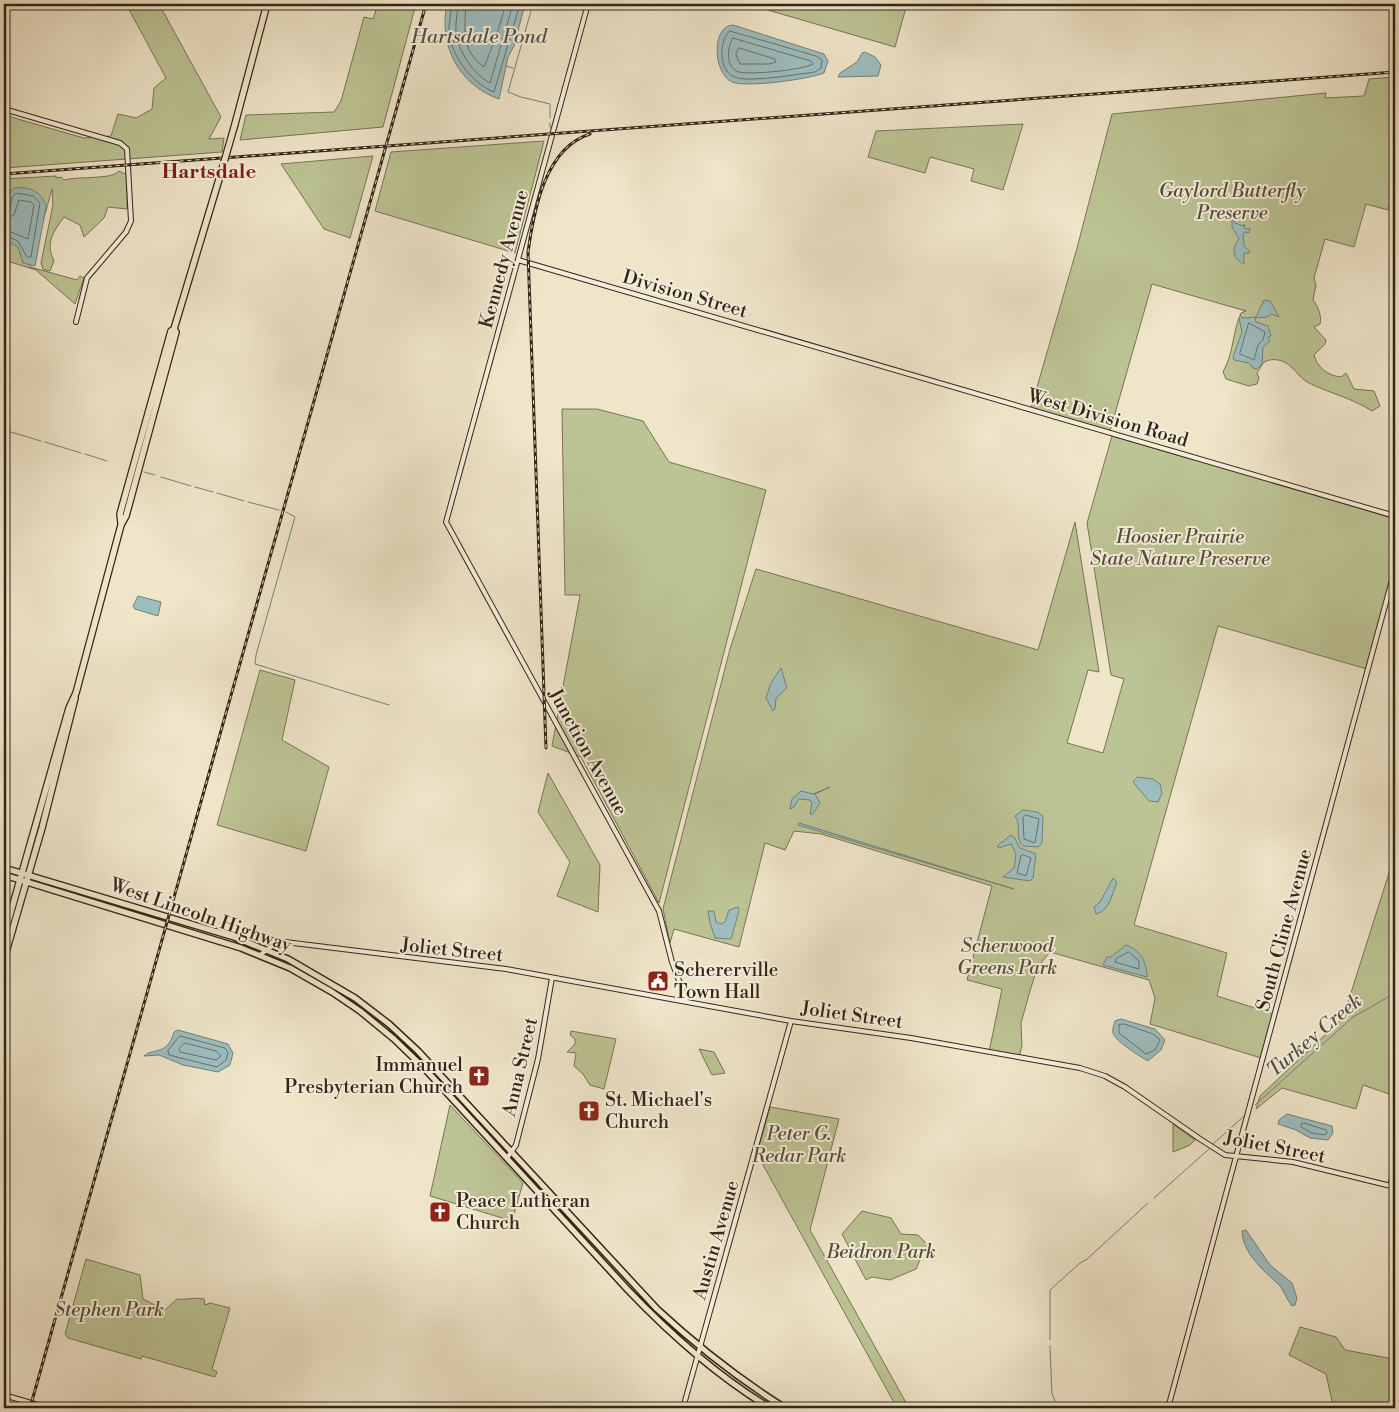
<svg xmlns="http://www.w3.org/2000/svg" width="1399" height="1412" font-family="'Libre Bodoni',serif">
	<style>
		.green { fill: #bcc394; stroke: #787455 }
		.water { fill: #9dbdbf; stroke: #73817b }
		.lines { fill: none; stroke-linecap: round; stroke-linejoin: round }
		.shore { stroke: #68726a; stroke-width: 1 }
		.stream { stroke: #73817b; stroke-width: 1 }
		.secondary-casing { stroke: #332616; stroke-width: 6 }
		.primary-casing { stroke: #332616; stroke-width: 8 }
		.highway-casing { stroke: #332616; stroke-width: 8 }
		.secondary { stroke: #f5eedc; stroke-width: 4 }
		.primary { stroke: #efe5c9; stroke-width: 5 }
		.highway { stroke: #efe5c9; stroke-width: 5.5 }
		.rail-casing { stroke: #332616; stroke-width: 3 }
		.rail { stroke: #f5eedc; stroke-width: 1; stroke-dasharray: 4; stroke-linecap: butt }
		.highway-bridge-casing { stroke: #332616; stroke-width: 8; stroke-linecap: butt }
		.highway-bridge { stroke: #efe5c9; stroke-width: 5.5 }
		.labels { text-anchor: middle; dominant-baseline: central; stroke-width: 4; stroke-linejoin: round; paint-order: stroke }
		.park-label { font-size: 19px; font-style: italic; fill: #554d36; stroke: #f5eedc }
		.street-label { font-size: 19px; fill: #332616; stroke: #f5eedc }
		.poi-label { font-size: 19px; fill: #332616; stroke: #f5eedc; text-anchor: start }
		.water-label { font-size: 20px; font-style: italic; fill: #535349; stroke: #f5eedc }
		.neighbourhood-label { font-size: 20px; font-weight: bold; fill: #7a1f14; stroke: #f5eedc }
	</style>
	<rect width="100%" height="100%" fill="#efe5c9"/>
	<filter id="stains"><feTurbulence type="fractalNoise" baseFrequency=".004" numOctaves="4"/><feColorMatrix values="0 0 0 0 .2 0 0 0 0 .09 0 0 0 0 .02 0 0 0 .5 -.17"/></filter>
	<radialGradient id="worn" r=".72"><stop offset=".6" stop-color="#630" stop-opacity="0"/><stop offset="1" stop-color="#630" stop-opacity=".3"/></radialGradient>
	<!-- green -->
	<path class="green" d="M126,4H159L221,117L209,139L224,138L222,152L4,168V115L84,138L111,136L118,114L136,118L152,109L154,88L166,78Z
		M378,4H416L383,127L240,140L246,115L334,112L341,101L364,17L373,19Z
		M747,4H907L895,47Z
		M1395,77V195L1392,194L1388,210L1366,204L1354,247L1325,239L1314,278L1316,285L1313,300C1318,306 1322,316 1320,324L1314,327L1326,340L1325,344L1314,355C1317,367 1328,376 1341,377L1346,373L1354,389L1374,391L1380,406L1372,411C1352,398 1329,393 1309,383C1299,378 1293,365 1282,361C1276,359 1270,359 1264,362L1257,373L1259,378L1257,384L1249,386L1226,379L1223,372C1234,352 1232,334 1241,313L1246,311L1152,284L1110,431L1031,408L1077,248L1112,114L1326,93L1325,98L1364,96L1369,79Z
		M1023,124L1003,190L971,181L974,169L930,157L925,173L868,157L876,131Z
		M544,141L515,253L375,211L391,152Z
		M373,156L350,238L324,229L281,164Z
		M119,171L127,175V209L108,207L104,218L84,237L80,225L64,217C53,232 45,243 54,261L50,271L43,269L41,263L53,205L52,189L30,267L77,280L80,276L84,278L75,304L36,270L7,261L4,264V179L56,176V178L61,177L64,180C77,176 112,180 119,171Z
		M562,409H597L643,421L669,462L766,490L659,903L581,757L552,746L580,595H565Z
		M1112,436L1194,460L1196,459L1395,519V563L1367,669L1218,626L1134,925L1227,953L1217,996L1274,1014L1261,1058L1150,1024L1155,998L1149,980L1050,952L1037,968L1030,991L1021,1023L1022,1046L1019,1057L989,1052L1002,989L967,980L992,886L821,834L794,831L785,850L765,843L739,947L674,929L670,943L663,909L730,649L756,569L1038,650L1075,522L1099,672L1088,670L1067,743L1103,753L1124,679L1111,675L1087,523Z
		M260,670L295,680L282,740L329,767L306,851L217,825Z
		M548,773L600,865L598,912L557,896L570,862L538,812Z
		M1395,854V1096L1363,1085L1356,1109L1282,1088L1256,1109L1260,1096L1343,1018Z
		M571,1031L616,1039L604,1089L590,1085L583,1074L574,1066L576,1053L567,1052L575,1044V1039L570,1035Z
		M699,1049L714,1052L725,1073L712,1075Z
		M450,1105L523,1183L512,1221L430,1196Z
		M770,1107L839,1119L810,1230L909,1408H897L757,1154Z
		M1173,1124L1195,1140L1190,1145L1173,1152Z
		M862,1211L891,1218L901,1234L918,1235L927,1244L916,1269L890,1280L872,1277L866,1280L842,1234Z
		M86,1259L140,1275L143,1299L165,1310L177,1299C187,1300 195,1297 204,1299L205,1305L210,1303L230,1308L212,1369L217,1372L215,1377L142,1356L141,1359L68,1338L65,1334Z
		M1300,1327L1336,1337L1345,1350L1388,1358L1395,1365V1402L1387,1408H1339L1332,1401L1326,1374L1289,1355Z"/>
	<!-- water -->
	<path class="water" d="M447,4H525L514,46L508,57L499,99C459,85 438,45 447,4Z
		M733,25L824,54L828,61L824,73C810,79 746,88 732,82C713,73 711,26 733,25Z
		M865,52L875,57L881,65L878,76L838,77L840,73L857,62L862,53Z
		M14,188C29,186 43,192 46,207L35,266L23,263L18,247L4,239C4,225 2,196 14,188Z
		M1232,216L1235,223L1243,226L1245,224L1244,228L1246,229L1250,228L1249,233L1245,232L1243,234L1244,246L1250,251L1249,253H1244V264C1233,259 1231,249 1239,239L1232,227Z
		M1264,300L1270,301L1279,317L1271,314L1268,317L1255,318L1256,322L1268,326L1271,336L1268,337L1270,341L1263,347L1262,364L1257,369L1253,368L1249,363L1234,360L1233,357L1242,332L1239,318L1240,316L1243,318L1256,317Z
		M138,596L161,602L158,616L135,609L133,606Z
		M781,668L787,688L776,698L775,709L773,711L766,698L771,683Z
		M1137,777L1153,779L1160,784L1162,793L1158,802L1149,801L1133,782Z
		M830,787L815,794L820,803L812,815L810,814L812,803L810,800L799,799L794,807L790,809L792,799L801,791L813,794Z
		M1023,810L1037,812L1043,816L1042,843L1038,847L1023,846C1014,838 1022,825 1015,816Z
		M799,823L1014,889L798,825Z
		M1011,835L1014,837L1020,848L1036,854L1033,878L1030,881L1003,877L1014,868L1016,854L1011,844L999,848L997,846Z
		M1113,878L1117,882C1112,893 1110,911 1096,914L1094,907L1100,902Z
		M738,907L739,911L731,939L715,938L710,923L708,911H714L716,922L721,924L725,922L729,910Z
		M1126,945C1141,950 1147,963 1147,977L1103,965L1107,957H1111Z
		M1121,1019L1155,1029L1165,1040L1161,1050L1148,1061C1141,1057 1115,1041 1113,1033C1112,1029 1114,1025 1115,1021Z
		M178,1030L228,1044L233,1053L230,1065L218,1072L183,1065L159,1055L144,1056C155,1047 167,1056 174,1032Z
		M1287,1114L1332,1126L1333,1133L1328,1140L1310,1138L1296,1130L1278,1124L1279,1120Z
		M1246,1230L1270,1265L1292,1283L1297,1298L1295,1305L1292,1306C1286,1299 1284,1289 1277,1283C1262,1269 1243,1253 1242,1231Z"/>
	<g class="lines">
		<!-- shore -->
		<path class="shore" d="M452,4C451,13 449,22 449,31C450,55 473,84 494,92L520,4
			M458,4C458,13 455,22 456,31C457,50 474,75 490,83L513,4
			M466,4C465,29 460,49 484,67L496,37L506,4
			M730,31L816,56L822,60L821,68L815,72C799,74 748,83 735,77C726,74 722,64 722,55C721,48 724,35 730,31Z
			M733,38L811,61L813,64C803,70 750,75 739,72C725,68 727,47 733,38Z
			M739,48L775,59L776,62L769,64H740L736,54Z
			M4,212L10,209L12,197L16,193L33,196L40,203L31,257H27L18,241L4,235
			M4,219L14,215L19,200L31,202L34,205L28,239L4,229
			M1249,323L1265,332L1263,340L1258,345L1254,360L1240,354Z
			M1026,815L1039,819L1035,843L1024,839L1023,818Z
			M1024,855L1031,858L1026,876L1017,873L1021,856Z
			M1129,952L1139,961V969L1115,962L1116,959Z
			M1124,1024L1153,1034L1160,1040L1155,1050L1146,1054L1119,1033V1025Z
			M180,1036L225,1048L228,1053L226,1060L217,1067L169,1055L168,1051Z
			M185,1043L216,1051L221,1056L216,1060L180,1052L179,1049Z
			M1304,1123L1326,1130L1327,1133L1324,1135L1312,1133L1301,1127V1124Z"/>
		<!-- stream -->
		<path class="stream" d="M533,4L508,92L521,97L550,104V118
			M506,66L513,68
			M550,128V123
			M4,430L41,441
			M45,442L81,453
			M85,454L107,461
			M144,472L155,475
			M161,477L191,486
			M195,487L213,492
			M217,493L244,501
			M248,502L279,510
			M286,512L295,517L256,655L255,664L389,705
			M1255,1105L1353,1017C1367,1009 1383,1001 1395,992
			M1213,1144L1244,1116
			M1154,1198L1209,1149
			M1050,1340V1290L1080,1263L1086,1260L1148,1203
			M1050,1346L1052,1394L1055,1401"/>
		<!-- secondary casing -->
		<g class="secondary-casing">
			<path id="secondary" d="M588,4L446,522L659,911L672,962L687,1002
				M4,109L120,143L127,149L131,221L126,232L87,278L76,322
				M518,260L1395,516
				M260,955L275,944L285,942L506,969L791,1021L911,1038L1080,1068L1105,1076L1125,1087L1200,1139L1225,1155L1293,1162L1395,1187
				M507,1158L516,1145L538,1059L552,978
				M1390,1186L1395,1167
				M4,1395L48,1408
				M683,1408L791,1021
				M1168,1408L1395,569"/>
		</g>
		<!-- primary casing -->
		<g class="primary-casing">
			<path id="primary" d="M4,868L234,937L288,959L355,998L389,1024L418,1051L657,1309C698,1347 739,1379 785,1408
				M4,875L241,948L290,968L332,992L360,1011L394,1039L425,1069L628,1290C671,1335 717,1376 770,1408"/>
		</g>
		<!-- highway casing -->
		<g class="highway-casing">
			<path id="highway" d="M235,124L267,4
				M121,523L120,514L171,331L174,329L220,176
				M4,936L69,708L76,693L121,525L126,516L176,332L174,329
				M4,959L42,828L75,698"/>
		</g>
		<!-- secondary -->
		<use href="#secondary" class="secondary"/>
		<!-- primary -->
		<use href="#primary" class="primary"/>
		<!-- highway -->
		<use href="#highway" class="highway"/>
		<!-- rail casing -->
		<g class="rail-casing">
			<path id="rail" d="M4,174L1395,72
				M546,748L528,252C534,210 545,148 590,134
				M30,1408L426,4"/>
		</g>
		<!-- rail -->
		<use href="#rail" class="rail"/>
		<!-- highway-bridge casing -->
		<g class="highway-bridge-casing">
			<path id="highway-bridge" d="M220,176L235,124"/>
		</g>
		<!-- highway-bridge -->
		<use href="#highway-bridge" class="highway-bridge"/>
	</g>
	<!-- icons -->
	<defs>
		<g id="civic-square" transform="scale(1.125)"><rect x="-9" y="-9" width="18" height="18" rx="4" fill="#8f2418" stroke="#f5eedc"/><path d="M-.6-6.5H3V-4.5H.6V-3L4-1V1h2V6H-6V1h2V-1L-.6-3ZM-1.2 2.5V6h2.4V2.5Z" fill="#fff"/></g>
		<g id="church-square" transform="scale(1.125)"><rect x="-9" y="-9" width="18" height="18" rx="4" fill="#8f2418" stroke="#f5eedc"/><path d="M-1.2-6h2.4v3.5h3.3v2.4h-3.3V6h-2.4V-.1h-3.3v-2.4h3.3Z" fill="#fff"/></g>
	</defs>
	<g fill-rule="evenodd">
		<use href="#civic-square" x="658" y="981"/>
		<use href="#church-square" x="479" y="1076"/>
		<use href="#church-square" x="589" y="1111"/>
		<use href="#church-square" x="440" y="1212"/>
	</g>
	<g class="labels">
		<!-- park labels -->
		<g class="park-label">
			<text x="1232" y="191">Gaylord Butterfly<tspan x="1232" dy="22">Preserve</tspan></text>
			<text x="1180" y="537">Hoosier Prairie<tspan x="1180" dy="22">State Nature Preserve</tspan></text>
			<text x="1007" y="946">Scherwood<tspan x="1007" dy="22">Greens Park</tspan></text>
			<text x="799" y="1134">Peter G.<tspan x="799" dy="22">Redar Park</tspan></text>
			<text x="881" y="1252">Beidron Park</text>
			<text x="109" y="1310">Stephen Park</text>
		</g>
		<!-- street labels -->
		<g class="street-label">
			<text transform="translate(504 259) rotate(-75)">Kennedy Avenue</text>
			<text transform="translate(685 294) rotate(16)">Division Street</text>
			<text transform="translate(1108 418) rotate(16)">West Division Road</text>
			<text transform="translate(588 752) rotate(61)">Junction Avenue</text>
			<text transform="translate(201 915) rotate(19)">West Lincoln Highway</text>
			<text transform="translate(1284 930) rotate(-75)">South Cline Avenue</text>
			<text transform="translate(452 950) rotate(6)">Joliet Street</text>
			<text transform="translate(852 1015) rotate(8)">Joliet Street</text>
			<text transform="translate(520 1067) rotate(-77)">Anna Street</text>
			<text transform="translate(1275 1147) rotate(11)">Joliet Street</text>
			<text transform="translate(716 1240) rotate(-74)">Austin Avenue</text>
		</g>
		<!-- poi labels -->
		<g class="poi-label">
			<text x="674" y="970">Schererville<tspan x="674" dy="22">Town Hall</tspan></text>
			<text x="463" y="1065" text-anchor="end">Immanuel<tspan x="463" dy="22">Presbyterian Church</tspan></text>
			<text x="605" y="1100">St. Michael's<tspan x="605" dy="22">Church</tspan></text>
			<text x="456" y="1201">Peace Lutheran<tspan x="456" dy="22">Church</tspan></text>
		</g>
		<!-- water labels -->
		<g class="water-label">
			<text x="479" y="37">Hartsdale Pond</text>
			<text transform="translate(1315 1036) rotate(-40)">Turkey Creek</text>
		</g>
		<!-- neighbourhood labels -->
		<g class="neighbourhood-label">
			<text x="209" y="172">Hartsdale</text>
		</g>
	</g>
	<!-- margin -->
	<rect width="1399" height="1412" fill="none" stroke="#efe5c9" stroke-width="20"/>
	<rect x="5" y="5" width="1389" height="1402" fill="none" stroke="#332616" stroke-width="2.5"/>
	<rect x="10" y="10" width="1379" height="1392" fill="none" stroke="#332616"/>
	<rect width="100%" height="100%" filter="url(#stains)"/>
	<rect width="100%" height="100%" fill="url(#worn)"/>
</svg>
